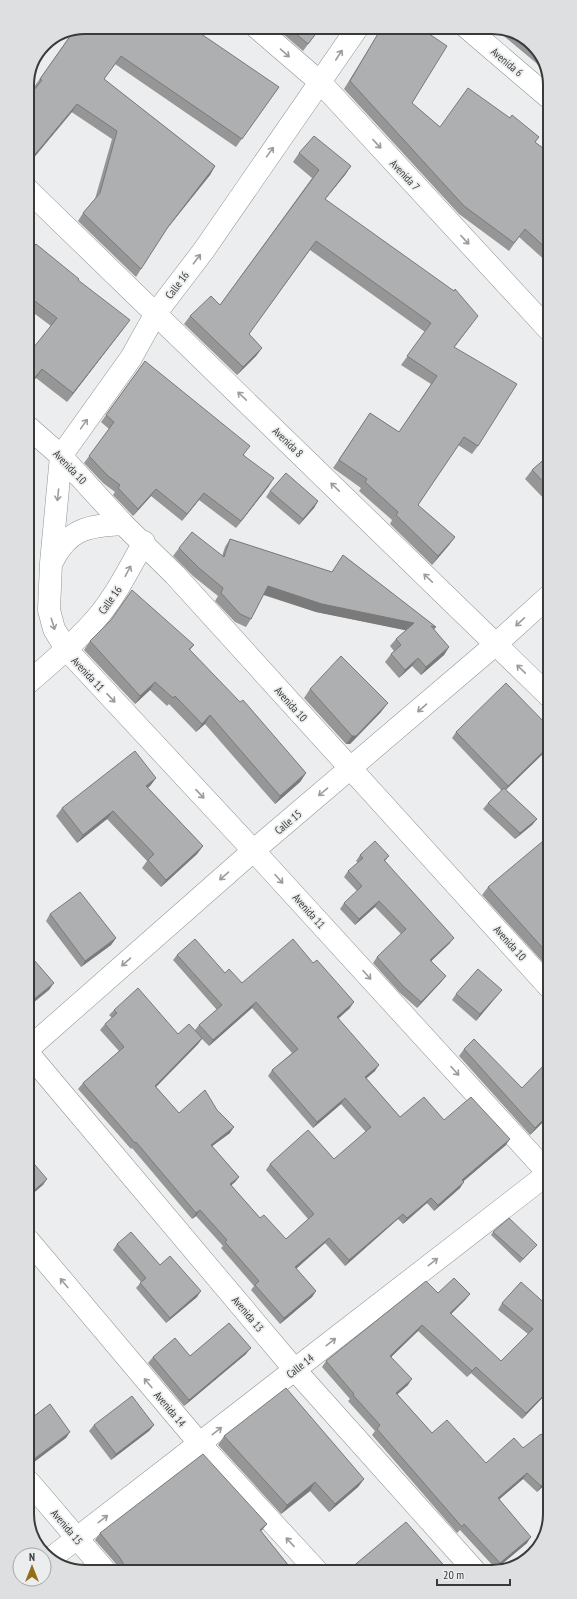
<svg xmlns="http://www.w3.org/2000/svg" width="577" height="1599" font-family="'PT Sans Narrow',sans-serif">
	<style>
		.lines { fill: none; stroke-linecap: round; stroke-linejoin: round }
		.minor-casing { stroke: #919293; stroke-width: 23 }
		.tertiary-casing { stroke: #919293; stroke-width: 23 }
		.minor { stroke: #fff; stroke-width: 22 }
		.tertiary { stroke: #fff; stroke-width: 22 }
		.wall { fill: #969697; fill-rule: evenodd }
		.shaded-wall { fill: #7a7a7b }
		.building { fill: #aeafb0; stroke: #7a7a7b }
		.oneway { stroke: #9c9c9c }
		.labels { text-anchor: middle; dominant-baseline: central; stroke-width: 3.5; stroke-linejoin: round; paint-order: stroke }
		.street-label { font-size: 11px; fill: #393a3a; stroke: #ecedee }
		.rim { fill: none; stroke: #393a3a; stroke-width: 2 }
	</style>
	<rect width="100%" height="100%" fill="#ecedee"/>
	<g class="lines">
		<!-- minor casing -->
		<g class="minor-casing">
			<path id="minor" d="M256,27L321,83L548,329
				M358,27L204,250L156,313L131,358L61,456L51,563L49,610L54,629L66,649L264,862L550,1175
				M466,27L548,97
				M27,189L549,696
				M28,427L61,456L123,524L175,575L549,987
				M52,562C69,528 88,526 123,524
				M28,683C51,663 75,643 95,620C115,597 129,569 144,542
				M29,1241L200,1444L317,1571
				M295,1370L474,1570
				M29,1482L106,1572"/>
		</g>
		<!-- tertiary casing -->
		<g class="tertiary-casing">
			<path id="tertiary" d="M28,1049L253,851L496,644L549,596
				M28,1053L295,1370
				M50,1559L550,1172"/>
		</g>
		<!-- minor -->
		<use href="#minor" class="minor"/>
		<!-- tertiary -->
		<use href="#tertiary" class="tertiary"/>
	</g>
	<!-- wall -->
	<path class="wall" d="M275,27H321L303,51Z
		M382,27H419L412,103L440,127L510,118L539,137L535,142L548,152V263L519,237L509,251L459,214L344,89Z
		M493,27H496L530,41L548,70V75L535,62Z
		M73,32L279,87L236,147L115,64L104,79L215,166L210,175L165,231L136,277L78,221L83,213L95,199L112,139L34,87Z
		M299,153L351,166L345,175L325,199L472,324L454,348L478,446L472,454L458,445L418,505L455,537L449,545L432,565L390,524L392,520L359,491L361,488L333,468L370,413L399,432L431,384L401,365L425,332L310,250L249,334L262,348L256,356L237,375L184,324L190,316L220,305L312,178L293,162Z
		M27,255L78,280L124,328L67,402L36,378L51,326L27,308Z
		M548,296V312L542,305Z
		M145,361L244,455L269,486L236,528L199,500L182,521L151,496L133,516L113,495L115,492L103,483L84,463L109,429L101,422Z
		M549,455V504L525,479L532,470Z
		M270,491L318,501L314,508L299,525L266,497Z
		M230,539L332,572L343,555L436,627L434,630L449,647L444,655L421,675L412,666L399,678L385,662L391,654L394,651L390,646L396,639L406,630L316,612L263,595L251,619L246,627L235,622L215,601L218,596L193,576L173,556L179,548L222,556L225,547Z
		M90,641L194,645L190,650L306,773L300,782L275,804L205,724L196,732L169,704L167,706L150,690L135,704L84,650Z
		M310,689L381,712L350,744H346L304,698Z
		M549,727V748L506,790L537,819L532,825L515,839L483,809L488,803L502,791L452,738L456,732Z
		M156,778L150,786L148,788L203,846L197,854L161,887L142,868L147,861L107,819L77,843L56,816L62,808Z
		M549,848V887L543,892L549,899V969L482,895L488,887Z
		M360,855L389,856L385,861L450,943L431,961L442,981L417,1008L399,992L373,963L377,957L401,934L375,907L355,925L340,909L344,903L357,891L344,877L348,871L358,863L356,861Z
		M50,914L116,938L111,945L81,967L46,921Z
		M177,955L225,973L242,983L350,1008L338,1019L375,1071L366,1078L400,1117L444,1120L506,1145L463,1181L460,1188L434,1211L427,1203L403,1224L398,1219L345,1266L325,1243L296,1269L316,1291L312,1297L280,1324L251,1290L254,1286L221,1248L223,1246L196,1216L192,1219L132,1148L131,1149L78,1089L83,1083L119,1051L100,1030L105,1024L112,1018L109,1015L114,1010L178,1034L195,1030L199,1025L217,1010L173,960ZM252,1008L292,1053L272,1070L268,1076L313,1128L341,1104L366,1132L334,1159L270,1164L266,1170L308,1219L286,1239L260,1218L231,1185L235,1182L239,1177L212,1146L230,1133L179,1113L156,1087L198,1044L202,1039L209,1046Z
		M456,994L497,996L476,1021L452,1000Z
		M464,1049L522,1088L549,1060V1125L545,1120L530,1135L459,1056Z
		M493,1232L534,1248L520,1263L491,1235Z
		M117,1244L160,1265L197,1297L166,1323L136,1288L141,1282L113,1250Z
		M521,1282L550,1390L522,1419L471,1373L467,1377L418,1331L391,1357L408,1385L397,1394L432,1433L486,1463L523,1448L550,1442V1480L537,1492L523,1479L499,1499L527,1543L496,1569L460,1530L457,1533L372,1435L375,1431L348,1401L350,1399L322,1367L326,1361L438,1293L470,1294L465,1300L451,1314L501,1361L528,1334L498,1310L502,1303Z
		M246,1354L184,1406L148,1363L153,1357Z
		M94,1425H154L149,1431L111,1460L89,1431Z
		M224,1436L364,1479L358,1487L329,1512L310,1491L281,1514L218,1445Z
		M267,1524L261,1531L293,1571L125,1572V1571L118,1572V1570L116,1564L95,1540L100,1533Z"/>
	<!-- shaded-wall -->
	<path class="shaded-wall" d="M77,104L72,112L27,166V164Z
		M215,166L210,175L162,235L168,227Z
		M351,166L345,175L319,207L325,199Z
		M130,320L124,328L67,402L73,393Z
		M262,348L256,356L237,375L243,367Z
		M42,369L36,378L28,388V386Z
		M274,478L269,486L236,528L241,521Z
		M156,489L151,496L133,516L138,509Z
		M204,493L199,500L182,521L187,514Z
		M318,501L314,508L299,525L303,519Z
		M455,537L449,545L432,565L438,556Z
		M268,586L414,623L409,631L316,612L262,594Z
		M449,647L444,655L421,675L426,667Z
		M418,658L412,666L399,678L405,670Z
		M155,682L150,690L135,704L140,696Z
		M388,703L381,712L350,744H346L352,736Z
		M210,715L205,724L196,732L202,724Z
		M549,746V748L503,792L508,786Z
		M306,773L300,782L275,804L280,796Z
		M156,778L150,786L140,793L146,786Z
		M113,811L107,819L77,843L83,835Z
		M537,819L532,825L515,839L520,833Z
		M203,846L197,854L161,887L166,880Z
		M35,883L30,890L28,891V888Z
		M549,884V887L536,898L542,890Z
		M379,901L375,907L355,925L359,919Z
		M116,938L111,945L81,967L85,961Z
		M454,938L450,943L426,966L430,960Z
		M446,976L442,981L417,1008L421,1002Z
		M54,983L49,990L28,1007V1004Z
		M502,990L497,996L476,1021L480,1014Z
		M256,1002L252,1008L209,1046L213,1040Z
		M354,1002L350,1008L333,1023L337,1017Z
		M202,1038L198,1044L151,1092L155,1086Z
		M379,1065L375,1071L361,1083L365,1077Z
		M345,1098L341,1104L313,1128L317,1122Z
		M549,1114L545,1120L530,1135L535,1128Z
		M234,1127L230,1133L207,1150L211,1145Z
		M510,1139L506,1145L458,1186L462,1180Z
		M239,1177L235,1182L226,1190L230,1184Z
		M47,1179L43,1185L29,1197V1195Z
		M464,1182L460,1188L434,1211L438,1205Z
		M431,1198L427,1203L403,1224L407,1218Z
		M200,1210L196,1216L192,1219L196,1213Z
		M403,1214L398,1219L345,1266L349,1260Z
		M329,1238L325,1243L291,1273L295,1267Z
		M201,1291L197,1297L166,1323L170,1318Z
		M316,1291L312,1297L280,1324L284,1318Z
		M470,1294L465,1300L446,1319L450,1313Z
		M422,1325L418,1331L386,1362L390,1356Z
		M251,1348L246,1354L184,1406L189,1400Z
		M476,1367L471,1373L467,1377L472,1371Z
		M412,1379L408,1385L392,1399L396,1393Z
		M550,1389V1390L522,1419L526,1413Z
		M154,1425L149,1431L111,1460L116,1454Z
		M70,1432L66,1438L29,1466L30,1462Z
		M527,1473L523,1479L494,1504L498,1498Z
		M550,1478V1480L537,1492L541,1486Z
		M364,1479L358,1487L329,1512L335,1504Z
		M315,1482L310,1491L281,1514L287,1505Z
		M267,1524L262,1530L255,1536L260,1530Z
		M531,1537L527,1543L496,1569L500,1563Z
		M129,1564L125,1571L121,1572L122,1570Z"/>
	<!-- building -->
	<path class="building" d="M85,27H191L279,87L242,139L121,56L104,79L215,166L168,227L141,269L83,213L100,193L117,131L77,104L27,164V99L42,80L40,79L73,32Z
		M288,27H321L308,44Z
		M382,27H419L447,46L412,103L440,127L468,88L510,118L512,115L539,137L535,142L548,152V250L525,229L514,243L464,206L350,81Z
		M519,37L530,41L536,51Z
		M314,136L351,166L325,199L454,291L455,289L478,316L454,347L517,384L478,446L464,437L418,505L455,537L438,556L396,515L398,512L365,482L367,479L339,460L370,413L399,432L437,376L407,356L431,323L316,241L249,334L262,348L243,367L190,316L211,296L220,305L319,170L299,153Z
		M36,244L79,279L78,280L130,320L73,393L42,369L28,386L27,356L57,318L27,295V255Z
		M145,361L250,446L243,455L274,478L241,521L204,493L187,514L156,489L138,509L118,488L120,485L108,476L89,456L114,422L106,415Z
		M549,455V488L532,470Z
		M286,473L318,501L303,519L270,491Z
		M192,532L224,557L230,539L332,572L343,555L436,627L431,626L449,647L426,667L418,658L405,670L391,654L401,645L396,639L414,623L322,604L268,586L251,619L240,614L221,593L223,588L199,568L179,548Z
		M132,590L194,645L189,649L240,702L243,700L306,773L280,796L210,715L202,724L175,696L173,698L155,682L140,696L90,641L111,620Z
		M341,656L388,703L356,736H352L310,689Z
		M506,683L549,727V746L508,786L456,732Z
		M135,751L156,778L146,786L203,846L166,880L148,860L154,854L113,811L83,835L62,808Z
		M504,788L537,819L520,833L488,803Z
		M375,841L389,856L384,860L454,938L430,960L446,976L421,1002L403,986L377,957L406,929L379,901L359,919L344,903L362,886L348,871L363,858L360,855Z
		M543,841L549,848V884L542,890L549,899V955L488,887Z
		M28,875L35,883L28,888Z
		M80,892L116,938L85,961L50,914Z
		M195,939L225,973L229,969L242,983L293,939L313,963L317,960L354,1002L337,1017L379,1065L365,1077L400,1117L424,1097L444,1120L471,1097L510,1139L462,1180L464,1182L438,1205L431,1198L407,1218L403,1214L349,1260L329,1238L295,1267L316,1291L284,1318L255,1285L259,1281L225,1242L227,1240L200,1210L196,1213L136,1142L135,1143L83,1083L124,1047L105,1024L117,1013L114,1010L138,988L178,1034L189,1024L202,1038L155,1086L179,1113L205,1090L217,1110L234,1127L211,1145L239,1177L230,1184L260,1218L264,1215L286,1239L314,1214L270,1164L308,1130L334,1159L371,1127L345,1098L317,1122L272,1070L298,1049L256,1002L213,1040L199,1025L222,1005L177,955Z
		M34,960L54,983L28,1004V963L30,964Z
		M478,969L502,990L480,1014L456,994Z
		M474,1039L522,1088L549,1060V1114L535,1128L464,1049Z
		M29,1158L47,1179L29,1195Z
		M509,1218L537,1245L523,1259L493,1232Z
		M131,1232L160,1265L170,1256L201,1291L170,1318L140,1283L146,1278L117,1244Z
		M454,1278L470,1294L450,1313L501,1361L533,1329L502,1303L521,1282L550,1308V1389L526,1413L476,1367L472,1371L422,1325L390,1356L412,1379L396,1393L432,1433L447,1420L486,1463L514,1438L523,1448L541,1434L550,1442V1478L541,1486L527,1473L498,1498L531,1537L500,1563L464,1524L462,1527L377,1429L380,1425L353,1395L354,1394L326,1361L426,1281L438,1293Z
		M229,1323L251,1348L189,1400L153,1357L175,1338L190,1356Z
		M286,1388L364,1479L335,1504L315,1482L287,1505L224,1436Z
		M132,1396L154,1425L116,1454L94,1425Z
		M50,1404L70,1432L30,1462H29V1420Z
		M203,1454L267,1524L260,1530L293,1571L135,1572L129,1564L122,1570L123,1563L120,1558L100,1533Z
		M406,1522L448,1570L354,1571L351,1568Z"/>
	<!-- one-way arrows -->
	<defs><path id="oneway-shaft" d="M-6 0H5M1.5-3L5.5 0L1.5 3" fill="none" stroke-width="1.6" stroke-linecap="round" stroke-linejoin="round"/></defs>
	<g class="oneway">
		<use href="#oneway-shaft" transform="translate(285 53) rotate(41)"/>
		<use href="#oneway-shaft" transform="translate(339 55) rotate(-57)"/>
		<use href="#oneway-shaft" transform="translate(377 144) rotate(47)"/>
		<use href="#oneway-shaft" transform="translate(270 152) rotate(-54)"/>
		<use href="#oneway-shaft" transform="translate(465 240) rotate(47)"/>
		<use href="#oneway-shaft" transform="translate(197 259) rotate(-53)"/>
		<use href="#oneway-shaft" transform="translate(242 396) rotate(-136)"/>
		<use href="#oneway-shaft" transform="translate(84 424) rotate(-55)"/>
		<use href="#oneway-shaft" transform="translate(335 487) rotate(-136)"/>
		<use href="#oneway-shaft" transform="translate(58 495) rotate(96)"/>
		<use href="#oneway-shaft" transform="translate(128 571) rotate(-62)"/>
		<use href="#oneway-shaft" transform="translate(428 578) rotate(-136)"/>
		<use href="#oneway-shaft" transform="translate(520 622) rotate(137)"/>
		<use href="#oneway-shaft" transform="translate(53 624) rotate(73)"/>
		<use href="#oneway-shaft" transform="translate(521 669) rotate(-136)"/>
		<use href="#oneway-shaft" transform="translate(111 698) rotate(47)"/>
		<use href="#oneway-shaft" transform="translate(422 708) rotate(139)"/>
		<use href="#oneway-shaft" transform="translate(323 792) rotate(140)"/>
		<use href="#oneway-shaft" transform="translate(200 794) rotate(47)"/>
		<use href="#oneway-shaft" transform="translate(224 876) rotate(139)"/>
		<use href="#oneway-shaft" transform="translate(279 879) rotate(48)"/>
		<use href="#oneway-shaft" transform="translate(126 962) rotate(139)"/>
		<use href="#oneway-shaft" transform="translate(367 975) rotate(48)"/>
		<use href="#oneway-shaft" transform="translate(455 1071) rotate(48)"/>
		<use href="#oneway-shaft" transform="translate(433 1262) rotate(-38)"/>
		<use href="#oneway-shaft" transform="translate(64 1283) rotate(-130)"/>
		<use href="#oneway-shaft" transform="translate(331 1342) rotate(-38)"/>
		<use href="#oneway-shaft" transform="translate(148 1383) rotate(-130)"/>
		<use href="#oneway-shaft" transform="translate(217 1431) rotate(-38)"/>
		<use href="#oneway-shaft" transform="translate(103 1519) rotate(-38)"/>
		<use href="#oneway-shaft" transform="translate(290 1542) rotate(-133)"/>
	</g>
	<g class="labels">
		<!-- street labels -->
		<g class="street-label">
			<text transform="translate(507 62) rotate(40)">Avenida 6</text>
			<text transform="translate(405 175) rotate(47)">Avenida 7</text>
			<text transform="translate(177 285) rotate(-53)">Calle 16</text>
			<text transform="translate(288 442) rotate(44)">Avenida 8</text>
			<text transform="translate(70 467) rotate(46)">Avenida 10</text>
			<text transform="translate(110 600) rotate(-55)">Calle 16</text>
			<text transform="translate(88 674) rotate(47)">Avenida 11</text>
			<text transform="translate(291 704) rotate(48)">Avenida 10</text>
			<text transform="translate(288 822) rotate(-40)">Calle 15</text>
			<text transform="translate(309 911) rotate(48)">Avenida 11</text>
			<text transform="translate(510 943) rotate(48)">Avenida 10</text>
			<text transform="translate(248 1314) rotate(50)">Avenida 13</text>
			<text transform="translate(300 1366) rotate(-38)">Calle 14</text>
			<text transform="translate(170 1409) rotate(50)">Avenida 14</text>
			<text transform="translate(67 1527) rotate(50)">Avenida 15</text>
		</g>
	</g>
	<!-- crop -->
	<path d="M0 0H577V1599H0ZM85 34H492A51 51 0 0 1 543 85V1514A51 51 0 0 1 492 1565H85A51 51 0 0 1 34 1514V85A51 51 0 0 1 85 34Z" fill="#dedfe0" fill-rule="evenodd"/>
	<path class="rim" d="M85 34H492A51 51 0 0 1 543 85V1514A51 51 0 0 1 492 1565H85A51 51 0 0 1 34 1514V85A51 51 0 0 1 85 34Z"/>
	<!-- north arrow -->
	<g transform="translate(32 1567)"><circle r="19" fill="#ecedee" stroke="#a4a5a6"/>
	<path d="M0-3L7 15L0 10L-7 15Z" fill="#937017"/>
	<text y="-6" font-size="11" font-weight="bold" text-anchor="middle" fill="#393a3a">N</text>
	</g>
	<!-- scale -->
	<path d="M437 1579v6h73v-6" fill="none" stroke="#393a3a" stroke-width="2"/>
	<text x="443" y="1579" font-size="12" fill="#393a3a" stroke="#ecedee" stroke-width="3" paint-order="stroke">20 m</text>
</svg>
